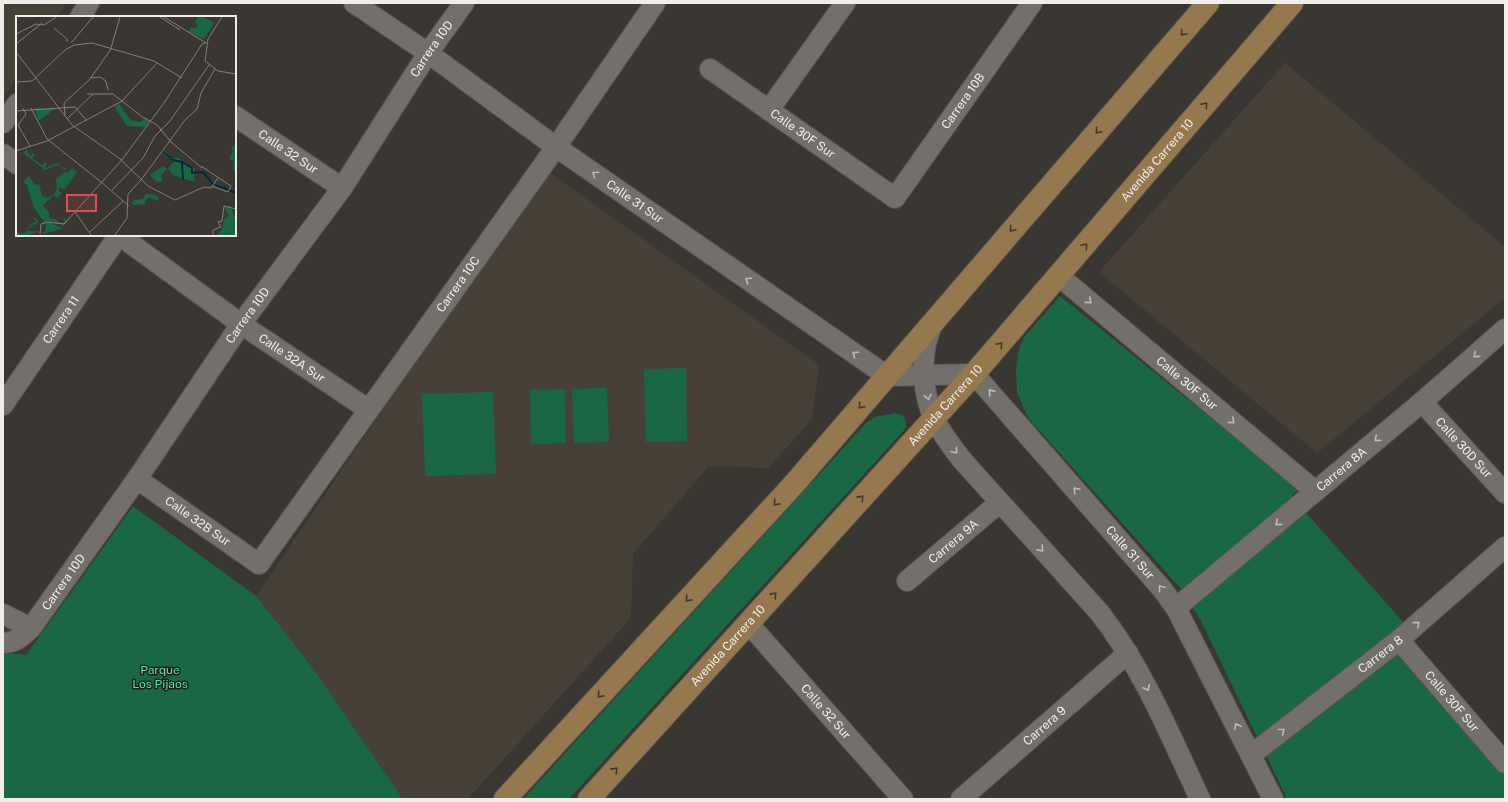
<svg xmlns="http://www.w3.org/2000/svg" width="1508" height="802" font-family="'Public Sans',sans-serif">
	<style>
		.built { fill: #474036 }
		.green { fill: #1a6743 }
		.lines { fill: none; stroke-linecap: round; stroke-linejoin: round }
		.minor-casing { stroke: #575450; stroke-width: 22 }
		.major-casing { stroke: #575450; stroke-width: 24 }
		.minor { stroke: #736f6a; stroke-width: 20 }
		.major { stroke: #95784d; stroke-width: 22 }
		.oneway { stroke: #43392b }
		.oneway2 { stroke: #bebbb7 }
		.labels { text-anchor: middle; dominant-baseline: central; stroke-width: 3; stroke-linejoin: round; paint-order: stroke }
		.street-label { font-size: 12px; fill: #f0eeeb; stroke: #201e1c }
		.park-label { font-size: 12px; fill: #56e6a0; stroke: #201e1c }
		.inset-river { fill: none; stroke: #012b3a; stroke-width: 2 }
		.inset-road { fill: none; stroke: #83807c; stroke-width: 1 }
		.view { fill: #db504f; fill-opacity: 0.15; stroke: #db504f; stroke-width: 2 }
		.inset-edge { fill: none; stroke: #f0eeeb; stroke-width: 2 }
	</style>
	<rect width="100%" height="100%" fill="#3a3632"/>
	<!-- built -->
	<path class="built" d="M3,3H67L57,17H17V78L3,99Z
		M1285,63L1505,247V298L1317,453L1099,272Z
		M546,170L819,365L812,420L768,468L709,466L633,554L631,618L468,799H403L310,664L256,596Z"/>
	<!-- green -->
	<path class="green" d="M1060,296L1299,489L1291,496L1404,623L1389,637L1505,771V799H1287L1200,619L1182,590L1028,418L1017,393L1016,369L1018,352L1024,337Z
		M686,368L687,441L646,442L644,369Z
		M607,388L609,442L574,443L572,389Z
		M565,389L566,443L531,444L530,390Z
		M493,392L496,474L425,476L422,394Z
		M895,413L904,416L906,422V428L569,799H523L866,423L875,417Z
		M133,506L256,596L310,664L403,799H3V652L26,655Z"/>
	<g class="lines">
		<!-- minor casing -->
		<g class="minor-casing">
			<g id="minor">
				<path id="s1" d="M354,3L428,53L556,147L887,376L974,374L1162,589L1176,608L1273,799"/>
				<path d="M80,17L89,3"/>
				<path id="s2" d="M710,69L895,198L1032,3"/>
				<path d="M769,110L845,3"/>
				<path id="s3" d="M235,116L342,188"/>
				<path d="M3,123L17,104"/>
				<path d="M3,154L17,164"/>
				<path id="s4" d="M1059,276L1315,491"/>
				<path d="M933,322C931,329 928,336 926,343C921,366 924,397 934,419C942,434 952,447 962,460L1099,612C1143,668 1170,735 1200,799"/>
				<path id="s5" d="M1422,402L1505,493"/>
				<path id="s6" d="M3,405L119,235L241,324L369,410"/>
				<path id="s7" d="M137,479L259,564L556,147L655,3"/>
				<path id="s8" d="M907,581L999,503"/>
				<path id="s9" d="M1176,608L1422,402L1505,329"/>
				<path d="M3,614L31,628"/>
				<path id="s10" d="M748,623L903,799"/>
				<path id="s11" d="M1399,640L1505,763"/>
				<path id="s12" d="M3,643C15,643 23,636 31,628L137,479L241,324L342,188L428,53L464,3"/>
				<path id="s13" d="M1251,755L1399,640L1505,547"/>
				<path id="s14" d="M961,799L1128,653"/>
			</g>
		</g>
		<!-- major casing -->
		<g class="major-casing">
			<g id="major">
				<path d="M505,799L795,483L1208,3"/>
				<path id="s15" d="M589,799L974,374L1292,3"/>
			</g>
		</g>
		<!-- minor -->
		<use href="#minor" class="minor"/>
		<!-- major -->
		<use href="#major" class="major"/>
	</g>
	<!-- one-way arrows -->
	<defs><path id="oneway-chevron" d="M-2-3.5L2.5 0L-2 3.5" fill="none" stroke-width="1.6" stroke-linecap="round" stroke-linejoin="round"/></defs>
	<g class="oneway">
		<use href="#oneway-chevron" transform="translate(1183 33) rotate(131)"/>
		<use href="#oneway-chevron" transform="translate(1205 105) rotate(-50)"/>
		<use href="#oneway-chevron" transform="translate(1098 131) rotate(131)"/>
		<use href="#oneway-chevron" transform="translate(1012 229) rotate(131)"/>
		<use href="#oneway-chevron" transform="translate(1085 246) rotate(-50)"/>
		<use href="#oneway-chevron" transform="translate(1000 345) rotate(-49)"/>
		<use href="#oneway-chevron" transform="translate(861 406) rotate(131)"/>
		<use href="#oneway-chevron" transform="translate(861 498) rotate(-48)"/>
		<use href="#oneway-chevron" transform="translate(776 503) rotate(132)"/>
		<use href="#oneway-chevron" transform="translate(774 595) rotate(-48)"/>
		<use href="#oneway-chevron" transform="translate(688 599) rotate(132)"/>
		<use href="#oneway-chevron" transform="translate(600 695) rotate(132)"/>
		<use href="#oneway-chevron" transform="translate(615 770) rotate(-48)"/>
	</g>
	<g class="oneway2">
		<use href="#oneway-chevron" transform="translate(595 174) rotate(-145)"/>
		<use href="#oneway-chevron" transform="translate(748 280) rotate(-145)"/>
		<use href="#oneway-chevron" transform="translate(1089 301) rotate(40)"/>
		<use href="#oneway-chevron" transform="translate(855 354) rotate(-146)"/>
		<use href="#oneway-chevron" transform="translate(1476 355) rotate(139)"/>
		<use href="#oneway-chevron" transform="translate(991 392) rotate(-132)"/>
		<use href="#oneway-chevron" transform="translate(928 397) rotate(77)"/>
		<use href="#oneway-chevron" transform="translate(1232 421) rotate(40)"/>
		<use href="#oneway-chevron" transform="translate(1377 439) rotate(140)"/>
		<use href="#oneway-chevron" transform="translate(955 451) rotate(53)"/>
		<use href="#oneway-chevron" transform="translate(1076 490) rotate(-131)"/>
		<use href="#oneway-chevron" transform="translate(1278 523) rotate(140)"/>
		<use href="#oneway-chevron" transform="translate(1041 549) rotate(48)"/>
		<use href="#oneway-chevron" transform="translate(1161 588) rotate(-130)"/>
		<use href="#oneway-chevron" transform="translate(1417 624) rotate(-41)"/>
		<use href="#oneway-chevron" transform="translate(1147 688) rotate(65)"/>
		<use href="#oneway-chevron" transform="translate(1237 726) rotate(-117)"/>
		<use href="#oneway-chevron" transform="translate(1282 731) rotate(-38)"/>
	</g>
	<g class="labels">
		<!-- street labels -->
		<g class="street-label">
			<text stroke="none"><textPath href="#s12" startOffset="737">Carrera 10D</textPath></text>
			<text stroke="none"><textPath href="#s2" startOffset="344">Carrera 10B</textPath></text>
			<text stroke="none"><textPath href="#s2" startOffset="113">Calle 30F Sur</textPath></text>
			<text stroke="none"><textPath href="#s3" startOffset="64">Calle 32 Sur</textPath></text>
			<text stroke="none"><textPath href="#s15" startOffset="855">Avenida Carrera 10</textPath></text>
			<text stroke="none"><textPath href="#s1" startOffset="344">Calle 31 Sur</textPath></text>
			<text stroke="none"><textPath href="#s7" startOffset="492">Carrera 10C</textPath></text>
			<text stroke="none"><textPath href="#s12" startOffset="413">Carrera 10D</textPath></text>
			<text stroke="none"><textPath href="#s6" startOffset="103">Carrera 11</textPath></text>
			<text stroke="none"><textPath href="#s6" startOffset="418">Calle 32A Sur</textPath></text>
			<text stroke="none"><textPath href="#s4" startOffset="167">Calle 30F Sur</textPath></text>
			<text stroke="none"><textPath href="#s15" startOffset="531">Avenida Carrera 10</textPath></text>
			<text stroke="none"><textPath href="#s5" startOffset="62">Calle 30D Sur</textPath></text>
			<text stroke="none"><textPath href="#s9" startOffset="216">Carrera 8A</textPath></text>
			<text stroke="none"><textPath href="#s7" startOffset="74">Calle 32B Sur</textPath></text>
			<text stroke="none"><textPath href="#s8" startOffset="61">Carrera 9A</textPath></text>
			<text stroke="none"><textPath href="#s1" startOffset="975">Calle 31 Sur</textPath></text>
			<text stroke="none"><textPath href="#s12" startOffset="89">Carrera 10D</textPath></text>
			<text stroke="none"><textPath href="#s15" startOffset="207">Avenida Carrera 10</textPath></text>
			<text stroke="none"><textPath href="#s13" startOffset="164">Carrera 8</textPath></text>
			<text stroke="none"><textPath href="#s11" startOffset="81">Calle 30F Sur</textPath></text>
			<text stroke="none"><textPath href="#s10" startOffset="118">Calle 32 Sur</textPath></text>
			<text stroke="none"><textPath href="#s14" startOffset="111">Carrera 9</textPath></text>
		</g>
		<!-- park labels -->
		<g class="park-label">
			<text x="160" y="670">Parque<tspan x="160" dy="14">Los Pijaos</tspan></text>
		</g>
	</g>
	<!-- overview -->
	<g transform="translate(16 16)">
		<rect width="220" height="220" fill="#3a3632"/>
		<path d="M182,1H188L198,7L188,23L172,16L175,11L179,13L182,9L179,6ZM103,88L115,104L125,106L128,102L133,105L130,111L111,110L100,93L99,90ZM19,92L39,93L22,105ZM219,128L220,130V156L217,153L218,145L213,143L217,135L215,133ZM10,132L14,140L17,137L19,139L16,142L26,149L29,146L31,148L29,152L41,147L49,153L53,150L49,154L42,149L26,155L28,153L7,137L0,140L10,135ZM148,134L156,142H162L179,153L178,166L157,159L152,152L158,146L145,137ZM147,150L151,153L145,159L146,166H141L134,159ZM56,152L61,156L48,174L44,171L42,174L46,177L42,182L37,179L41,173L40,163L49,156L52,157ZM13,160L19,169L23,168L26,180L31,182L37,179L33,184L37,188L32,184L27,190L33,196V202L39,203L45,209L36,205L28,206L18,192L11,169L7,166ZM130,178L140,179L143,182L141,185L132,181L129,185L130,188L115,189L118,184L127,183ZM214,190L220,203V219H201L206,213L208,203L213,200L208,191ZM16,200L22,204L21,210L18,208L16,209L18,212L15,210L11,215H24L14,219H23H0V215L5,218L11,216L10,215L14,210L8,205L14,209L20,205ZM49,202L51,206L45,213L28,218L25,217L29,216L30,209L27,208L33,206L46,212Z" fill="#1a6743"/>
		<path class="inset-river" d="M146,135L157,144L166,146L176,152V157L187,156L197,168L220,177M166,146L167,164"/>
		<path class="inset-road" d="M144,1L164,14M148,1L190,27L186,28M38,12L51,23V26M0,18L20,8L28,9L40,1M192,23L189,45L202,55L220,58M192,23L206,1M55,27L77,1M0,28L26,7M95,32L104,1M0,36L56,109L103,142L132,170L159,184L188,171L195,172L202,162M75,62L84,61L90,65L92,74M0,66L16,65L49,34L58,29L76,27L138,45L166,62M71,78H97M97,78L125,100L141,109L155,126L186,152M7,92L10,98L2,109L14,130M15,92L31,123L85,166M0,95L59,91L71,105M49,99L48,87L74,63L95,33M51,103L77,78M0,135L31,125L106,85L141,47M185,150L215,170L212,176L196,170M84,165L113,190M96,174L127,142L139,120L154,105L193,49M59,196L75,219M74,216L107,185M24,218L25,208L31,206L48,208L105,145L148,87L186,28M99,219L111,202L112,178L125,164L169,104L181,93L185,77L199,53M197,219V214L205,211L202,206L206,205L208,190L220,193"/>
		<path class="view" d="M51,179H80V195H51Z"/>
		<rect width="220" height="220" class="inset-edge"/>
	</g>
	<!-- border -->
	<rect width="1508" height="802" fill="none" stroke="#f0eeeb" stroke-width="8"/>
</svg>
